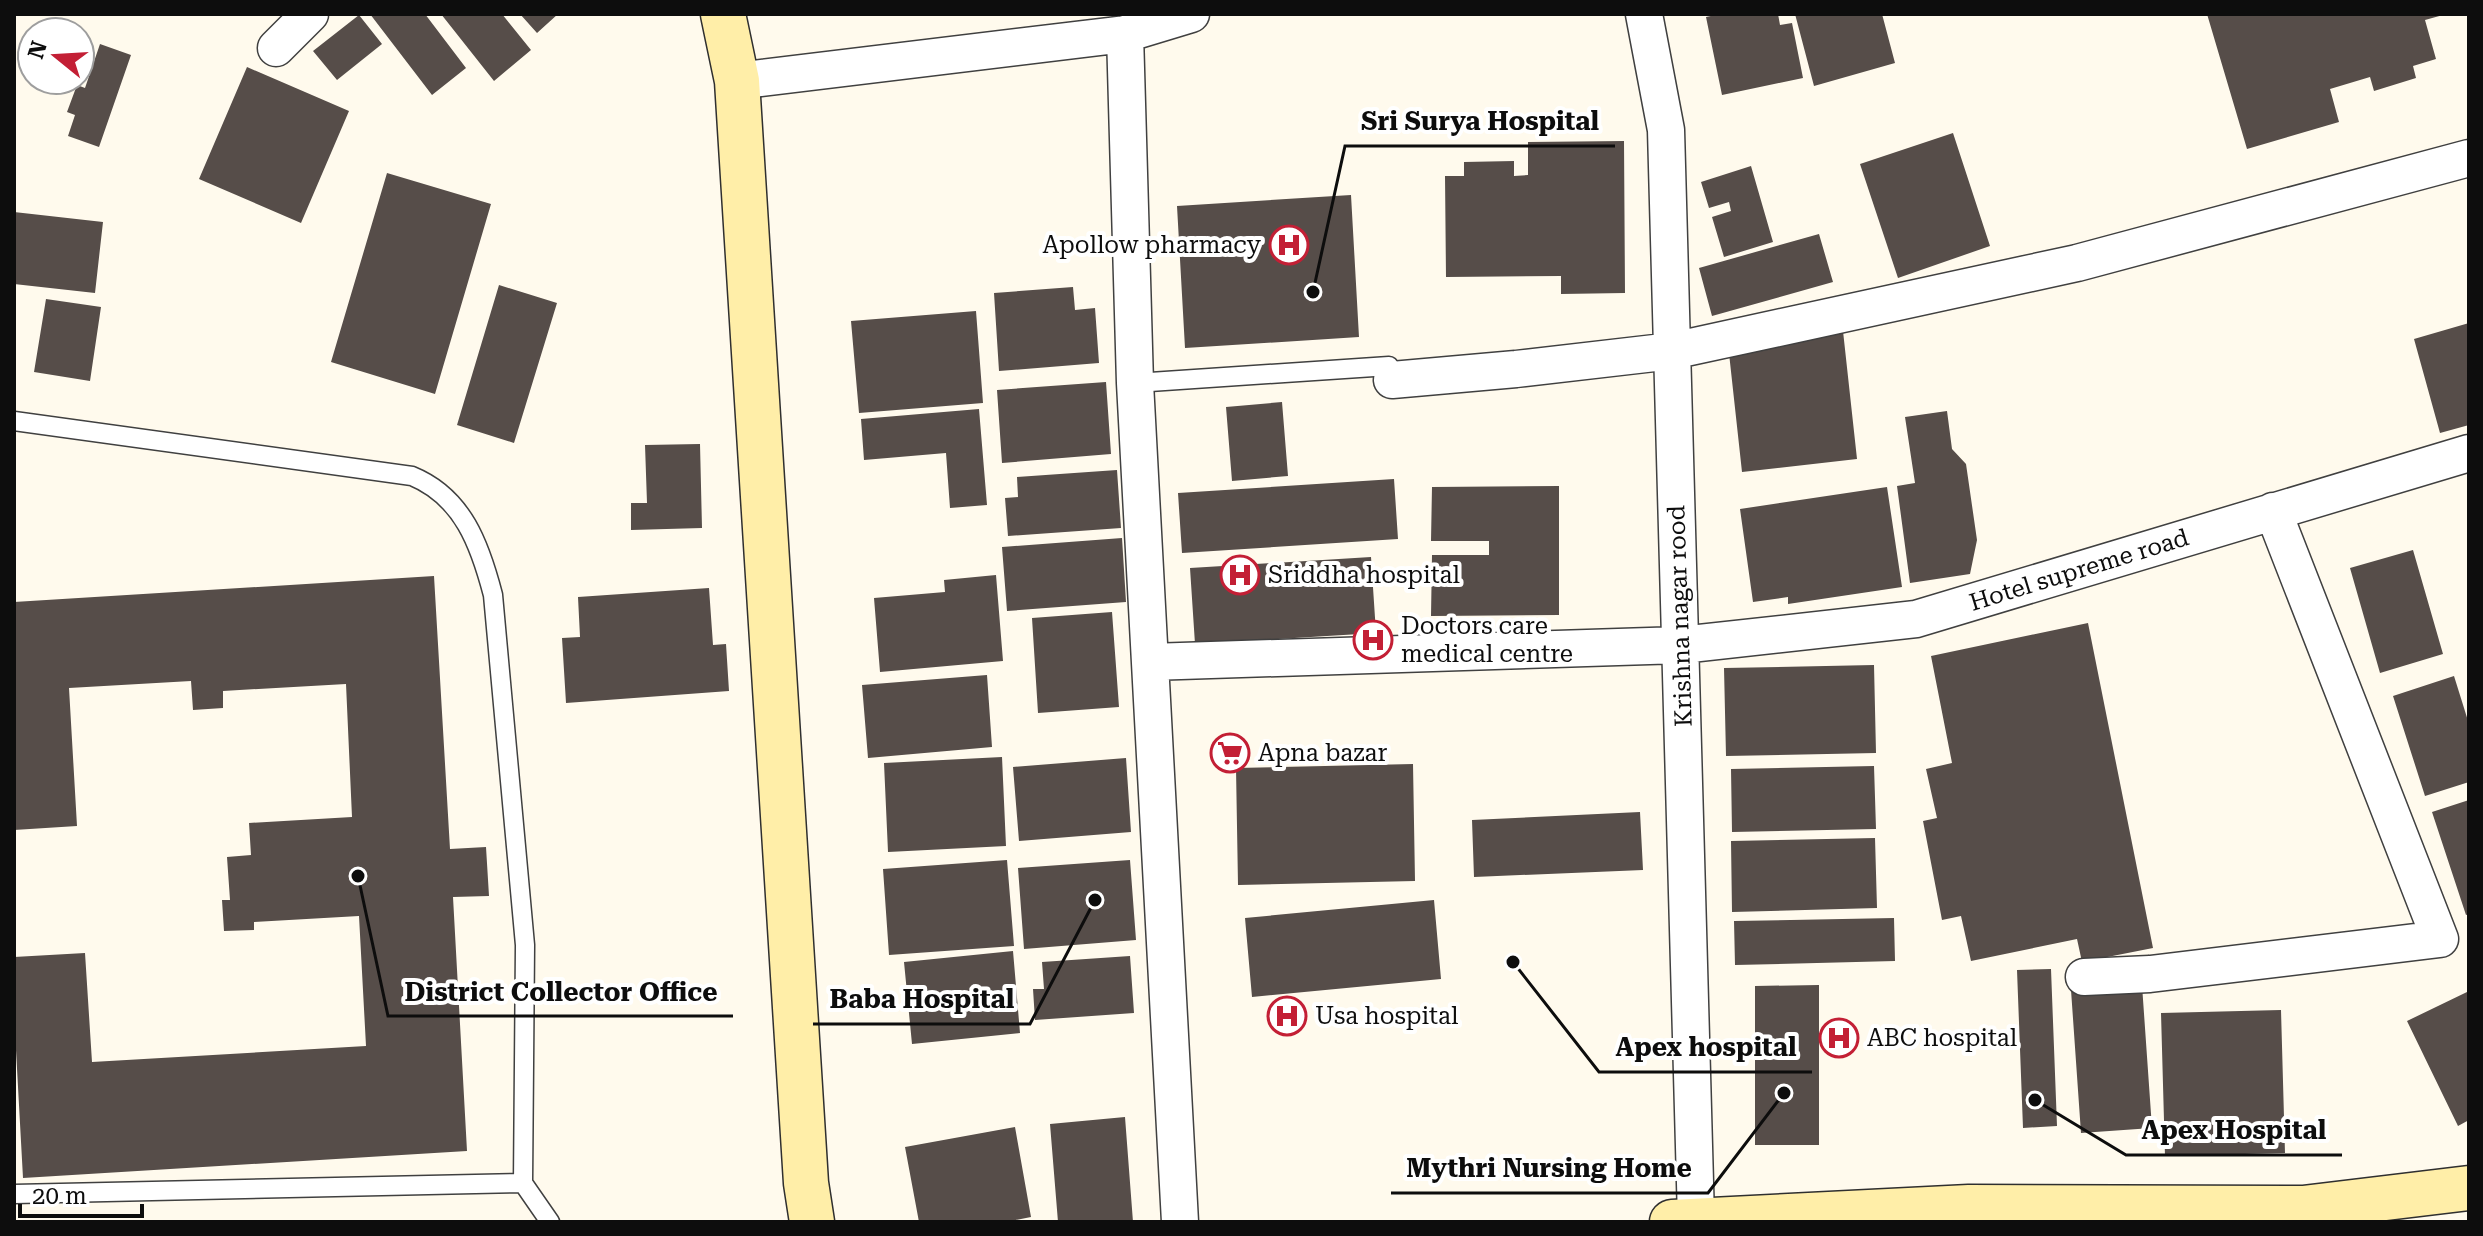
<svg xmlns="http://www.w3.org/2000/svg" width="2483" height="1236" font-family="'Roboto Serif',serif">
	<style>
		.building { fill: #564d49 }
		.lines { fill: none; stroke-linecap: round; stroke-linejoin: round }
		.lane-casing { stroke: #404040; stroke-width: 21 }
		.street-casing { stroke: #404040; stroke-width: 39 }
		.secondary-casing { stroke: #2f2f2f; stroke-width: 47 }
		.lane { stroke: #fff; stroke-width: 18 }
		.street { stroke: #fff; stroke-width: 36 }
		.secondary { stroke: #ffeea8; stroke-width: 44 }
		.labels { text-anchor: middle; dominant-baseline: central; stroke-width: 8; stroke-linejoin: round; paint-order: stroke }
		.poi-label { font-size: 24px; fill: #0d0d0d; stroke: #fff; text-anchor: start }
		.street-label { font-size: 24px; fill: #0d0d0d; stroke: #fff }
		.leader { fill: none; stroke: #0d0d0d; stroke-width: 3 }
		.callout-dot { fill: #0d0d0d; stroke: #fff; stroke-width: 3 }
		.callout-label { font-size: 26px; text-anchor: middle; font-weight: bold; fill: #0d0d0d; stroke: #fff; stroke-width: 8; stroke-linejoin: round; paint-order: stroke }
	</style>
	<rect width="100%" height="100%" fill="#fffaed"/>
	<!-- building -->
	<path class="building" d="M370,14H425L466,68L432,95Z
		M441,14H502L531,50L494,81Z
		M520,14H558L537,33Z
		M1720,14H1778L1780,25L1792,23L1803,78L1722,95L1706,17Z
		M1795,14H1882L1895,63L1814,86Z
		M2207,14H2443V15L2425,20L2436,59L2413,66L2416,78L2374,91L2370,77L2330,89L2339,122L2247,149Z
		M359,15L382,44L337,80L313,51Z
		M100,44L131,55L99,147L68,136L75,115L67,112L77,85L85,88Z
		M247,67L349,111L301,223L199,179Z
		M1953,133L1990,246L1898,278L1860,164Z
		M1624,141L1625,293L1561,294V276L1446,277L1445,176H1464V162L1514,161V176L1528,175V142Z
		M1751,166L1773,242L1724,257L1712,217L1731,211L1729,202L1709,208L1701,182Z
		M387,173L491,204L435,394L331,362Z
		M1351,195L1359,337L1185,348L1177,206Z
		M14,212L103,222L95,293L14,284Z
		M1819,234L1833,282L1712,316L1699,268Z
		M499,285L557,303L514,443L457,425Z
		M1073,287L1075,310L1095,308L1099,363L999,371L994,293Z
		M46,299L101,307L90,381L34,372Z
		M976,311L983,403L859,413L851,321Z
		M2469,323V425L2440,433L2414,339Z
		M1843,331L1857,459L1742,472L1728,344Z
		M1106,382L1111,454L1002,463L997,390Z
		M1282,402L1288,476L1232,481L1226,407Z
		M979,409L987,505L950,508L946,453L864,460L861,419Z
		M1947,411L1952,449L1966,464L1977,540L1970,574L1910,583L1897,486L1915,483L1905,417Z
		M700,444L702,528L631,530V503H647L645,445Z
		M1117,470L1121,528L1008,536L1005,498L1018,497L1017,477Z
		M1394,479L1398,539L1182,553L1178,493Z
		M1559,486V615L1431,616L1432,555H1489V541H1431L1432,487Z
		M1887,487L1902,587L1788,604V597L1753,602L1740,509Z
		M1122,538L1126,602L1007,611L1002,547Z
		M2413,550L2443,654L2380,673L2350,568Z
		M1371,557L1376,633L1195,644L1190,568Z
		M996,575L1003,661L880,672L874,598L945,592L944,580Z
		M434,576L450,849L486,847L489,896L453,897L467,1151L23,1178L14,1014V957L85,953L92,1062L366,1046L359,916L254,922V930L224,931L222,900H230L227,857L251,855L249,823L352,817L346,684L223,691V708L193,710L191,681L69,688L77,826L14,830V602Z
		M709,588L713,645L726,644L729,691L566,703L562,638L580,637L578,597Z
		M1112,612L1119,707L1038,713L1032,618Z
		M2088,623L2153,948L2082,962L2077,939L1971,961L1961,916L1942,920L1923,821L1937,818L1926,769L1952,763L1931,656Z
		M1874,665L1876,753L1726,756L1724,668Z
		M987,675L992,747L868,758L862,685Z
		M2454,676L2469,724V782L2425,796L2393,696Z
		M1002,757L1006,846L888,852L884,763Z
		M1126,758L1131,832L1019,841L1013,767Z
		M1413,764L1415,881L1238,885L1236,768Z
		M1874,766L1876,829L1732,832L1731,769Z
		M2469,800V914L2466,915L2432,812Z
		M1640,812L1643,870L1474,877L1472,820Z
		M1875,838L1877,908L1732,912L1731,841Z
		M1007,860L1014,946L889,955L883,869Z
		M1130,860L1136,940L1024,949L1018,868Z
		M1434,900L1441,979L1252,997L1245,918Z
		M1894,918L1895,961L1735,965L1734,921Z
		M1013,951L1020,1033L912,1044L904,962Z
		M1130,956L1134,1013L1035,1020L1033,989H1044L1042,962Z
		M2051,969L2057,1126L2023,1128L2017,970Z
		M1819,985V1145H1755V986Z
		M2142,985L2152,1128L2081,1133L2071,990Z
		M2467,992L2469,996V1120L2458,1126L2407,1021Z
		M2281,1010L2285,1153L2165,1156L2161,1013Z
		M1125,1117L1133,1222H1058L1050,1124Z
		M1015,1127L1031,1217L1005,1222H919L905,1147Z"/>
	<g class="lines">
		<!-- lane casing -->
		<g class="lane-casing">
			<path id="lane" d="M1135,383L1389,366
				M14,421L412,476C463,497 480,545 493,595L525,945L523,1183
				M14,1194L523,1183L550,1222"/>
		</g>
		<!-- street casing -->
		<g class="street-casing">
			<path id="street" d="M1644,14L1666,130L1696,1219
				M1125,34L1135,383L1180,1222
				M276,48L310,14
				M737,81L1125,34L1191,14
				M1392,380L1516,369L1672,351L2077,263L2469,158
				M1150,662L1681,645L1916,619L2469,453
				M2084,977L2150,974L2440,939L2273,511"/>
		</g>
		<!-- secondary casing -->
		<g class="secondary-casing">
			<path id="secondary" d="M723,14L737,81L806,1183L812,1222
				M1672,1222L1969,1207L2303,1208L2469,1188"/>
		</g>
		<!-- lane -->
		<use href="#lane" class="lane"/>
		<!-- street -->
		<use href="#street" class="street"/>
		<!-- secondary -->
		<use href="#secondary" class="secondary"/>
	</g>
	<!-- icons -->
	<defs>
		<g id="hospital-ring" transform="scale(2)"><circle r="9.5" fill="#fff" stroke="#c31f35" stroke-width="1.5"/><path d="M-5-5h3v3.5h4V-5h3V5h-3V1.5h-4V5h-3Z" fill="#c31f35"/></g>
		<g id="supermarket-ring" transform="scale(2)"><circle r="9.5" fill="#fff" stroke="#c31f35" stroke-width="1.5"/><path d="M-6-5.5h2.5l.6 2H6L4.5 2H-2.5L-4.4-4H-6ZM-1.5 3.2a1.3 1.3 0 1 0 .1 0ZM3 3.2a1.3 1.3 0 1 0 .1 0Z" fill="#c31f35"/></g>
	</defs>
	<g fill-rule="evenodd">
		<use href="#hospital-ring" x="1289" y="245"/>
		<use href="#hospital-ring" x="1240" y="575"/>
		<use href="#hospital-ring" x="1373" y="640"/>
		<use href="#supermarket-ring" x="1230" y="753"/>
		<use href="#hospital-ring" x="1287" y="1016"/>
		<use href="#hospital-ring" x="1839" y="1038"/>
	</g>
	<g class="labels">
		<!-- poi labels -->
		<g class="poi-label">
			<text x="1261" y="245" text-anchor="end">Apollow pharmacy</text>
			<text x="1268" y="575">Sriddha hospital</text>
			<text x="1401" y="626">Doctors care<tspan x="1401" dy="28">medical centre</tspan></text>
			<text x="1258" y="753">Apna bazar</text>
			<text x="1315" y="1016">Usa hospital</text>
			<text x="1867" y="1038">ABC hospital</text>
		</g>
		<!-- street labels -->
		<g class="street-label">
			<text transform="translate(2079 570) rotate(-17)">Hotel supreme road</text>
			<text transform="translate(1680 616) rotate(-92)">Krishna nagar rood</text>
		</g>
	</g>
	<!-- callouts -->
	<path class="leader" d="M1313 292L1345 146H1615M358 876L388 1016H733M1095 900L1030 1024H813M1513 962L1599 1072H1812M2035 1100L2126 1155H2342M1784 1093L1708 1193H1391"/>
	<g class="callout-dot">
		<circle cx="1313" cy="292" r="8"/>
		<circle cx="358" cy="876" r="8"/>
		<circle cx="1095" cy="900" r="8"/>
		<circle cx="1513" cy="962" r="8"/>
		<circle cx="2035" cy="1100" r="8"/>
		<circle cx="1784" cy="1093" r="8"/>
	</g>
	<g class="callout-label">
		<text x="1480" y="130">Sri Surya Hospital</text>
		<text x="561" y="1001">District Collector Office</text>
		<text x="922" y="1008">Baba Hospital</text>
		<text x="1706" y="1056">Apex hospital</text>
		<text x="2234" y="1139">Apex Hospital</text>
		<text x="1549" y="1177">Mythri Nursing Home</text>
	</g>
	<!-- border -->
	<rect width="2483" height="1236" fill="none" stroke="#0d0d0d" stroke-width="32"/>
	<!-- north arrow -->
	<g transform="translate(56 56) rotate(288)"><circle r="38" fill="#ffffff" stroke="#9e9e9e" stroke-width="2"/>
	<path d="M0-6L14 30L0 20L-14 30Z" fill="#c31f35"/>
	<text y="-12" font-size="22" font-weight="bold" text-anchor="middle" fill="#0d0d0d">N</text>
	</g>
	<!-- scale -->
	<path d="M20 1204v12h122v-12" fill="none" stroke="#0d0d0d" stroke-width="4"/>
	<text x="32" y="1204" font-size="24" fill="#0d0d0d" stroke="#ffffff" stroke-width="6" paint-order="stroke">20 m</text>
</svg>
